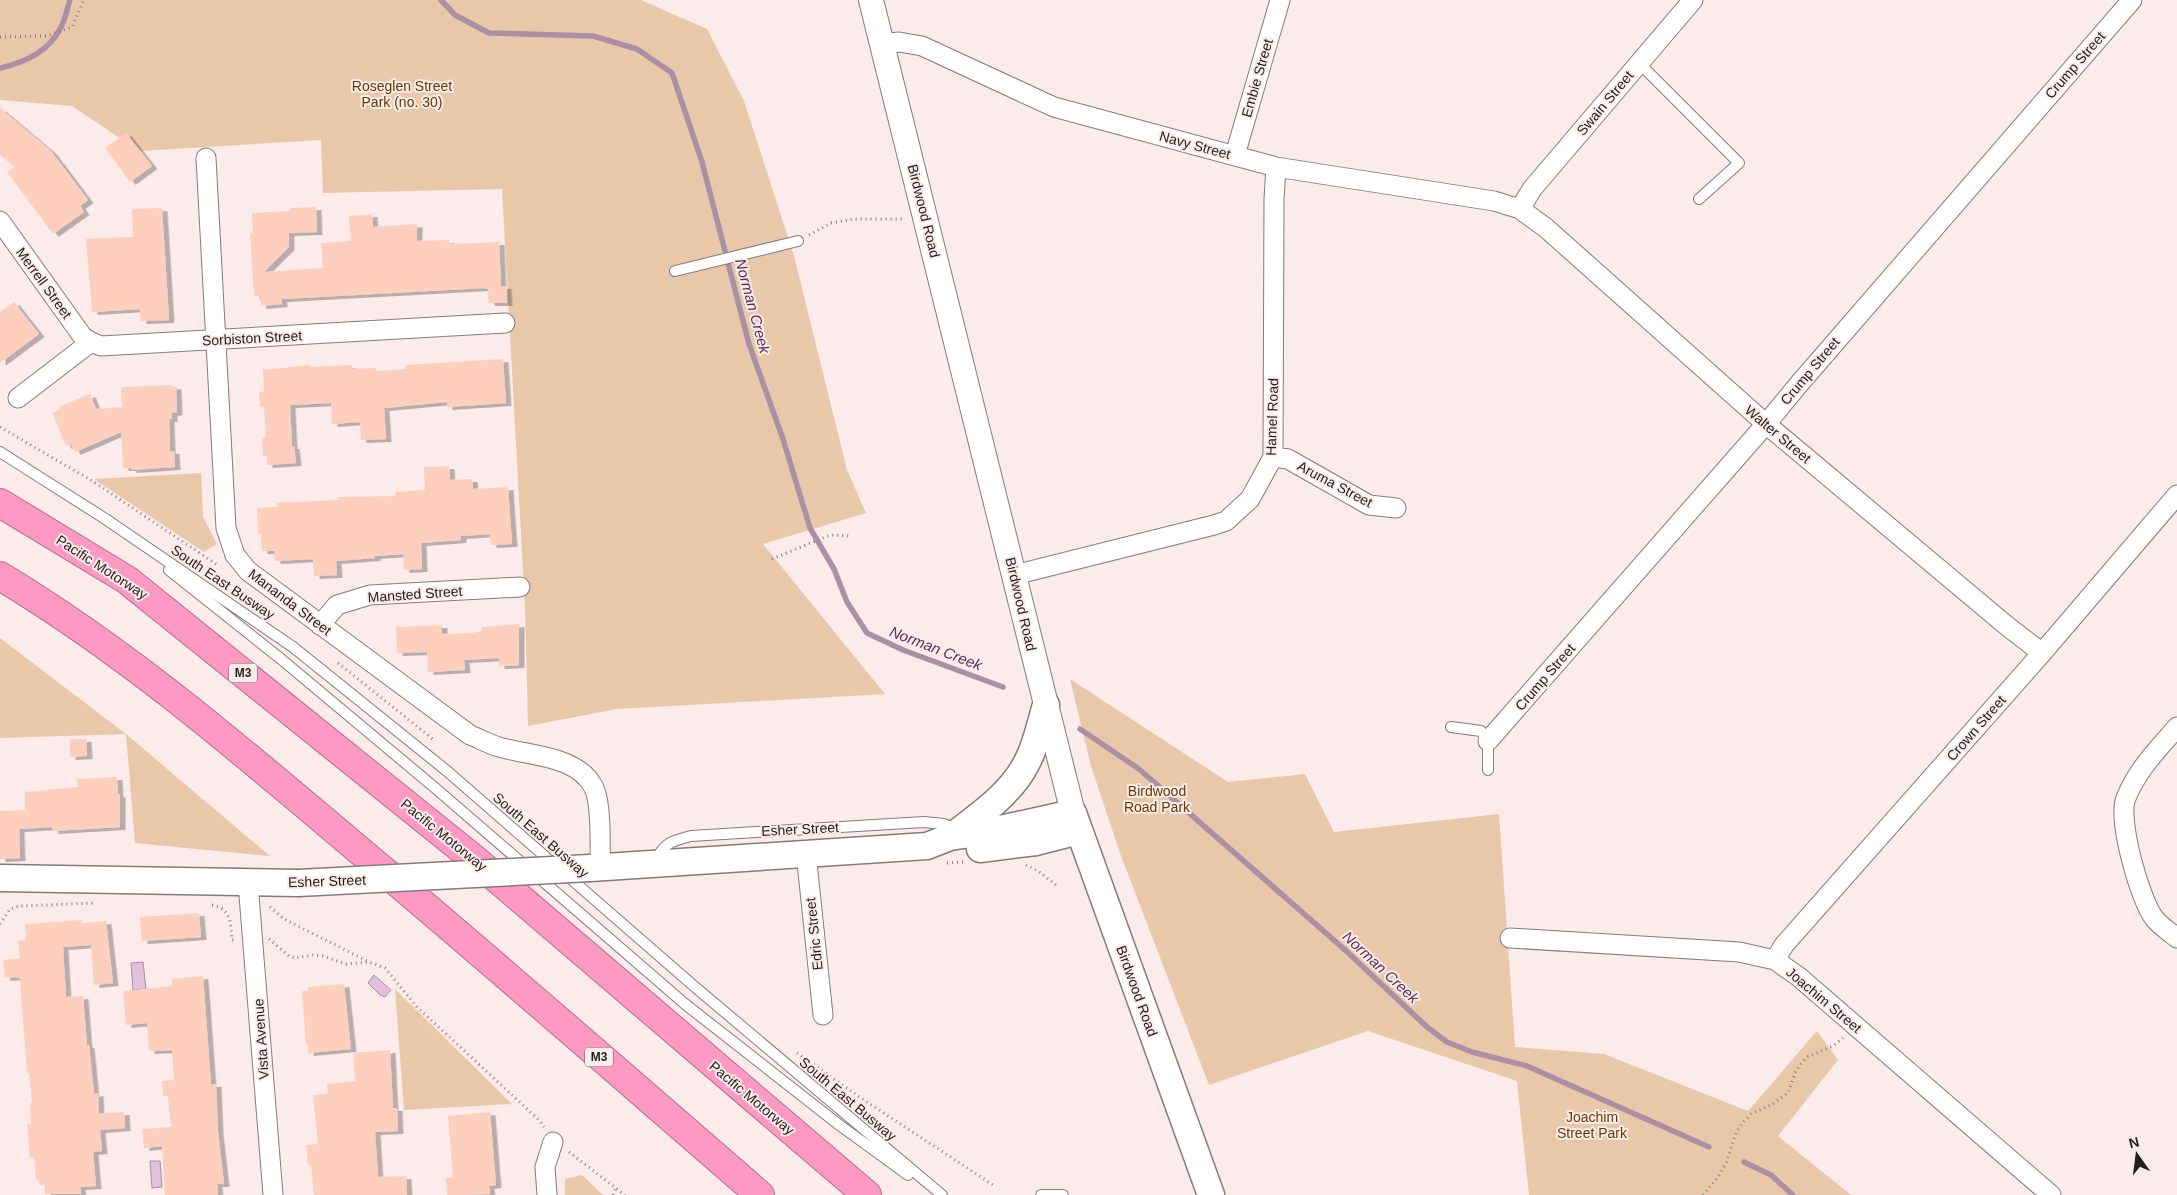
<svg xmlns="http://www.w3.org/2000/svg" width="2177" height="1195" font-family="Arial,sans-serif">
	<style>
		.green { fill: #e8c8a9 }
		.water { fill: #e3bfde; stroke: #aa8fa5 }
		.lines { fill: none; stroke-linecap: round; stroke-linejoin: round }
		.stream { stroke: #aa8fa5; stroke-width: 5.5 }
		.building { fill: #fecfbd; filter: url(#shadow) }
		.service-casing { stroke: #887a7a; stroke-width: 12 }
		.minor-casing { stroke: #887a7a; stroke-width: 21 }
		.tertiary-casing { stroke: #887a7a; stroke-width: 26 }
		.secondary-casing { stroke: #887a7a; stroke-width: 29 }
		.motorway-casing { stroke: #b26e8a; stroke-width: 30 }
		.path { stroke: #897e7e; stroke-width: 3; stroke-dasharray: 1 4; stroke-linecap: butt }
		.service { stroke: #fff; stroke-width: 10 }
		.minor { stroke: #fff; stroke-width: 19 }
		.tertiary { stroke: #fff; stroke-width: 24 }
		.secondary { stroke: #fff; stroke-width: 26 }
		.motorway { stroke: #fe99c3; stroke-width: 28 }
		.secondary-bridge-casing { stroke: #887a7a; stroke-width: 29; stroke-linecap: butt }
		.secondary-bridge { stroke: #fff; stroke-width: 26 }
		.labels { text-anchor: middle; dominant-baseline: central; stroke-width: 4; stroke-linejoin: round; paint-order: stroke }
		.shield { fill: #fbebea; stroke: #645c5c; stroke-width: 1 }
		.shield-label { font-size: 12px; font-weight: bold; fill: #241f1f }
		.street-label { font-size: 14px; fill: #241f1f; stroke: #fbebea }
		.park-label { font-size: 14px; fill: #663a00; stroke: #fbebea }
		.water-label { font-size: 15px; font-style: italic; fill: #5b2e57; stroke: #fbebea }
	</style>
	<defs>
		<filter id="shadow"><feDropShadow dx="5.5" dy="3" stdDeviation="0" flood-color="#0004"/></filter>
	</defs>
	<rect width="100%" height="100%" fill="#fbebea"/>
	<!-- green -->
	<path class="green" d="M0,0H641L707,29L744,101L794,256L847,470L866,513L763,544L885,694L617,709L528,726L525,607L502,189L323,193L321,140L139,151L72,106L0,100Z
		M201,473L203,517L217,544L204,552L94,479Z
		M0,638L126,734L270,856L135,843L126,734L0,738Z
		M1070,679L1228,782L1305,774L1334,832L1499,814L1515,1047L1604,1054L1748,1111L1817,1031L1838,1060L1778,1136L1851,1195H1529L1517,1081L1368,1031L1209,1085L1121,856L1091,766Z
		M395,989L512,1104L404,1110Z
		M582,1175L603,1195H565V1179Z"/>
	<!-- water -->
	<path class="water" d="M143,962L146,989L133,990L131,963Z
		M374,975L391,990L385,997L380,995L368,983Z
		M150,1161H160L162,1187L152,1188Z"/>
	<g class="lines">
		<!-- stream -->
		<path class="stream" d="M441,0L455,15L489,33L593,36L637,49L672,73L702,162L749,344L783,439L810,528L834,569L847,602L867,633L903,650L1003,687
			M0,68C23,63 48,52 60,29C65,21 67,9 70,0
			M1080,729L1139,769L1344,949L1427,1027L1447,1042L1472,1052L1527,1066L1709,1147
			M1744,1162L1771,1175L1793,1195"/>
	</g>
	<!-- building -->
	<path class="building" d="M0,108L51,151L88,200L80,206L84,212L53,234L7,172L14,167L0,155Z
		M126,133L152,166L130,182L105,148Z
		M316,207L317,232L289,233V247L264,272L323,268L321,243L351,241L349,216L372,214L373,227L417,224V241L449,240V244L499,242L501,286H506L507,303H489L488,289L484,288L282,299V304L261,306L260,296H254L250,233H253L252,213L290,211V208Z
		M162,208L169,320L141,321L140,309L92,312L86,239L133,237L132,209Z
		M14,302L39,334L0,363V312Z
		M503,359L506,403L447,407V402L384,408L386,439L361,440L360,422L332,424L331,403L290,405L292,446H294L296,463L267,465V456H263L262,437H266L264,407H260L259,392H264L263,370L310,365V367L352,365V369L376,368V371L406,369L405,365Z
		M172,385V387L176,386L177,412L172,413V419H169L170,451H174L175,467L131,470V468H123L121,432L75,452L71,444L66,446L52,413L60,409L59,407L90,394L96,409L122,407L121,390L123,387Z
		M449,466L450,480L472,479L473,489L508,487L512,544L491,545L490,534L461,536V540L421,543L422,569L404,570L403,554L375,556V558L336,561L337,575L314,576L313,559L275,561L274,551H262L261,534H258L257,508L277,507V503L338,500V497L396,496L395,492L425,490L424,467Z
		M519,624V665L499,666V658L464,660L465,670L428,672L427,652L397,653L396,627L442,625V634L474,633L482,631V627Z
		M70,739H86L87,756L70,757Z
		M117,777L118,795L120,794V827L53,831L52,827L19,829L20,858L0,859V811L25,810V792L78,787L77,779Z
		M199,913L201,937L142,941L140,917Z
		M82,920V923L106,921L113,983L94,985L91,945L63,947L66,997L83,996L87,1045H89L94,1094L98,1093L99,1114L124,1112L125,1128L100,1130L102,1151L93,1152L96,1186L80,1187L81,1194H45V1185H40L39,1180H36L34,1157H30L27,1124H31L30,1103H32L29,1073H27L20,979L18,977L5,978L3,960L20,958L18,941L26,940L25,924Z
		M203,976L211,1084H216L218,1131L224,1184H217L218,1195H165L162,1146L144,1148L142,1129L171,1127L168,1096H163L162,1081L174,1080L172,1050L149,1051L147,1023L126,1025L123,991L172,986V979Z
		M344,984L351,1049L308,1053V1045L306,1046L302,991H308V987Z
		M390,1050L393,1108H397L398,1131L375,1132L378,1177L406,1176L407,1195H314L311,1165H308L306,1145L318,1144L313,1095L328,1094L327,1084L355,1081L353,1053Z
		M490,1112L496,1185L489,1186L490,1194L447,1195L446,1178L453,1177L448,1116Z"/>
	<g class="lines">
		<!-- service casing -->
		<g class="service-casing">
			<path id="service" d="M1639,63L1739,163L1699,199
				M675,271L798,241
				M0,452L104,518L293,647L447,771L695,987L942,1195
				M169,570L281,659L434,787L685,1004L838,1124L908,1175
				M1451,727L1481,731L1488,741V770
				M655,862C664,843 671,841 691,836L924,822L944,824L957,830
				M1041,1195H1063"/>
		</g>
		<!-- minor casing -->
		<g class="minor-casing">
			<path id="minor" d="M882,44L899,42L922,46L1054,107L1276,167L1494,201L1520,209L1546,228L1766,424L2007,626L2042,653
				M1235,155L1280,0
				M206,158L226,528L235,555L248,571L470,735C480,739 489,744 499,747C529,756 578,755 594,788C602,805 600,848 600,868
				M1520,209L1532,189L1693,0
				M0,221L83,337L91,342
				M18,398L91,342L101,346L505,323
				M1273,457L1288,459L1369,505L1396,508
				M1014,575L1214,525L1226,521L1250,499L1273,457L1274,199L1276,167
				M320,625L337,605L370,595L520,587
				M2177,727C2158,749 2137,770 2126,798C2117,819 2140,900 2154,918C2160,926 2170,932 2177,938
				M1488,741L1766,424L1799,384L2132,0
				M806,853L823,1015
				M248,883L273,1195
				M1510,938L1739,952L1775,960L1799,977L2051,1195
				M1775,960L1784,945L2042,653L2177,495
				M547,1195L545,1167L553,1142"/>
		</g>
		<!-- tertiary casing -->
		<g class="tertiary-casing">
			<path id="tertiary" d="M871,0L1073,813"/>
		</g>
		<!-- secondary casing -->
		<g class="secondary-casing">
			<path id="secondary" d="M951,837C978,816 1010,795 1026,764C1036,747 1040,724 1046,705
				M980,849L1036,842L1079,831
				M590,868L927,846L950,837L991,831L1073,813L1211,1195
				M0,878L298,883"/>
		</g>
		<!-- motorway casing -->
		<g class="motorway-casing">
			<path id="motorway" d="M0,503L127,580L474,859L867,1195
				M0,576C130,654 245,754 360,851C495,964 627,1080 760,1195"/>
		</g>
		<!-- path -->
		<path class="path" d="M0,37L47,36L72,27L84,0
			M809,235L831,223L854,219H905
			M0,427L94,482L219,566
			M772,559L830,535L850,536
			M338,663L434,740
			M947,863L963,862
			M1026,865L1038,871L1056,885
			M212,905C231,908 231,924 232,940H236
			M270,907L284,919L367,961
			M0,924L10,909L19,906L96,903
			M269,939L289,956L296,958L313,955L323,956L346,964L369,962L385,968L417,1007L539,1120L544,1127
			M797,1053L861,1098L996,1187
			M569,1152L625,1195
			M613,1195L616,1188
			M1703,1195L1718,1177L1726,1163L1736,1133L1743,1122L1751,1114L1771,1105L1788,1093L1796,1070L1807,1057L1833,1046L1843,1038"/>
		<!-- service -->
		<use href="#service" class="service"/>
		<!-- minor -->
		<use href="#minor" class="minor"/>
		<!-- tertiary -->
		<use href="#tertiary" class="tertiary"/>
		<!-- secondary -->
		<use href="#secondary" class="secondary"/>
		<!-- motorway -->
		<use href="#motorway" class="motorway"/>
		<!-- secondary-bridge casing -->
		<g class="secondary-bridge-casing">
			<path id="secondary-bridge" d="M298,883L590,868"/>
		</g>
		<!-- secondary-bridge -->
		<use href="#secondary-bridge" class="secondary-bridge"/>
	</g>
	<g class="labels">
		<!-- shield labels -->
		<g class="shield">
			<rect x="229" y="663.5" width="28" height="19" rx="4"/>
			<rect x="585" y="1047.5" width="28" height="19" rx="4"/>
		</g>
		<g class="shield-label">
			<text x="243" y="673">M3</text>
			<text x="599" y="1057">M3</text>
		</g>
		<!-- street labels -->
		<g class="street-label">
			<text transform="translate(2075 65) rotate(-49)">Crump Street</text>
			<text transform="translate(1257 78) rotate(-74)">Embie Street</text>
			<text transform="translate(1605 103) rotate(-50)">Swain Street</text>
			<text transform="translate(1195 145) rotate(15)">Navy Street</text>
			<text transform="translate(924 211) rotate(76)">Birdwood Road</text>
			<text transform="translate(44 283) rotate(54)">Merrell Street</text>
			<text transform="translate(252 338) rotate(-3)">Sorbiston Street</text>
			<text transform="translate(1810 371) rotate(-50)">Crump Street</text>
			<text transform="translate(1272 417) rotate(-88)">Hamel Road</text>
			<text transform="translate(1778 434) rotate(40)">Walter Street</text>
			<text transform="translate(1335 484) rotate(28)">Aruma Street</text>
			<text transform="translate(102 567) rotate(33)">Pacific Motorway</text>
			<text transform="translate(223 582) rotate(34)">South East Busway</text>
			<text transform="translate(415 594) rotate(-4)">Mansted Street</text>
			<text transform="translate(290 602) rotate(37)">Mananda Street</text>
			<text transform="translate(1021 604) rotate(77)">Birdwood Road</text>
			<text transform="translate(1545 677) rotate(-49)">Crump Street</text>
			<text transform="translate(1976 728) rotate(-49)">Crown Street</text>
			<text transform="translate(800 829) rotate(-3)">Esher Street</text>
			<text transform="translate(444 835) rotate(39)">Pacific Motorway</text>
			<text transform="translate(541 835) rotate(41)">South East Busway</text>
			<text transform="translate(327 881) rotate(-2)">Esher Street</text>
			<text transform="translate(814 934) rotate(-96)">Edric Street</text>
			<text transform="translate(1137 991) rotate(70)">Birdwood Road</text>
			<text transform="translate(1824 1000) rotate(40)">Joachim Street</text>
			<text transform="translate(261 1039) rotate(-94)">Vista Avenue</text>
			<text transform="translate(752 1098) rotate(40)">Pacific Motorway</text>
			<text transform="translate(848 1099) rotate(40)">South East Busway</text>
		</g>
		<!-- park labels -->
		<g class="park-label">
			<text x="402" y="86">Roseglen Street<tspan x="402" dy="16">Park (no. 30)</tspan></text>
			<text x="1157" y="791">Birdwood<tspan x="1157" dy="16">Road Park</tspan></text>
			<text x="1592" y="1117">Joachim<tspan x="1592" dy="16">Street Park</tspan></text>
		</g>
		<!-- water labels -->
		<g class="water-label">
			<text transform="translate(753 306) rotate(75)">Norman Creek</text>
			<text transform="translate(936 648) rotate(21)">Norman Creek</text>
			<text transform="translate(1381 967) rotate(43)">Norman Creek</text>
		</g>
	</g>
	<!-- north arrow -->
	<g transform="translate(2137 1155) rotate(346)" stroke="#fbebea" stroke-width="4" paint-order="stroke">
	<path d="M0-4L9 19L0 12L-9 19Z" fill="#241f1f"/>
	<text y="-8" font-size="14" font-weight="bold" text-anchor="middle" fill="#241f1f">N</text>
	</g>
</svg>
